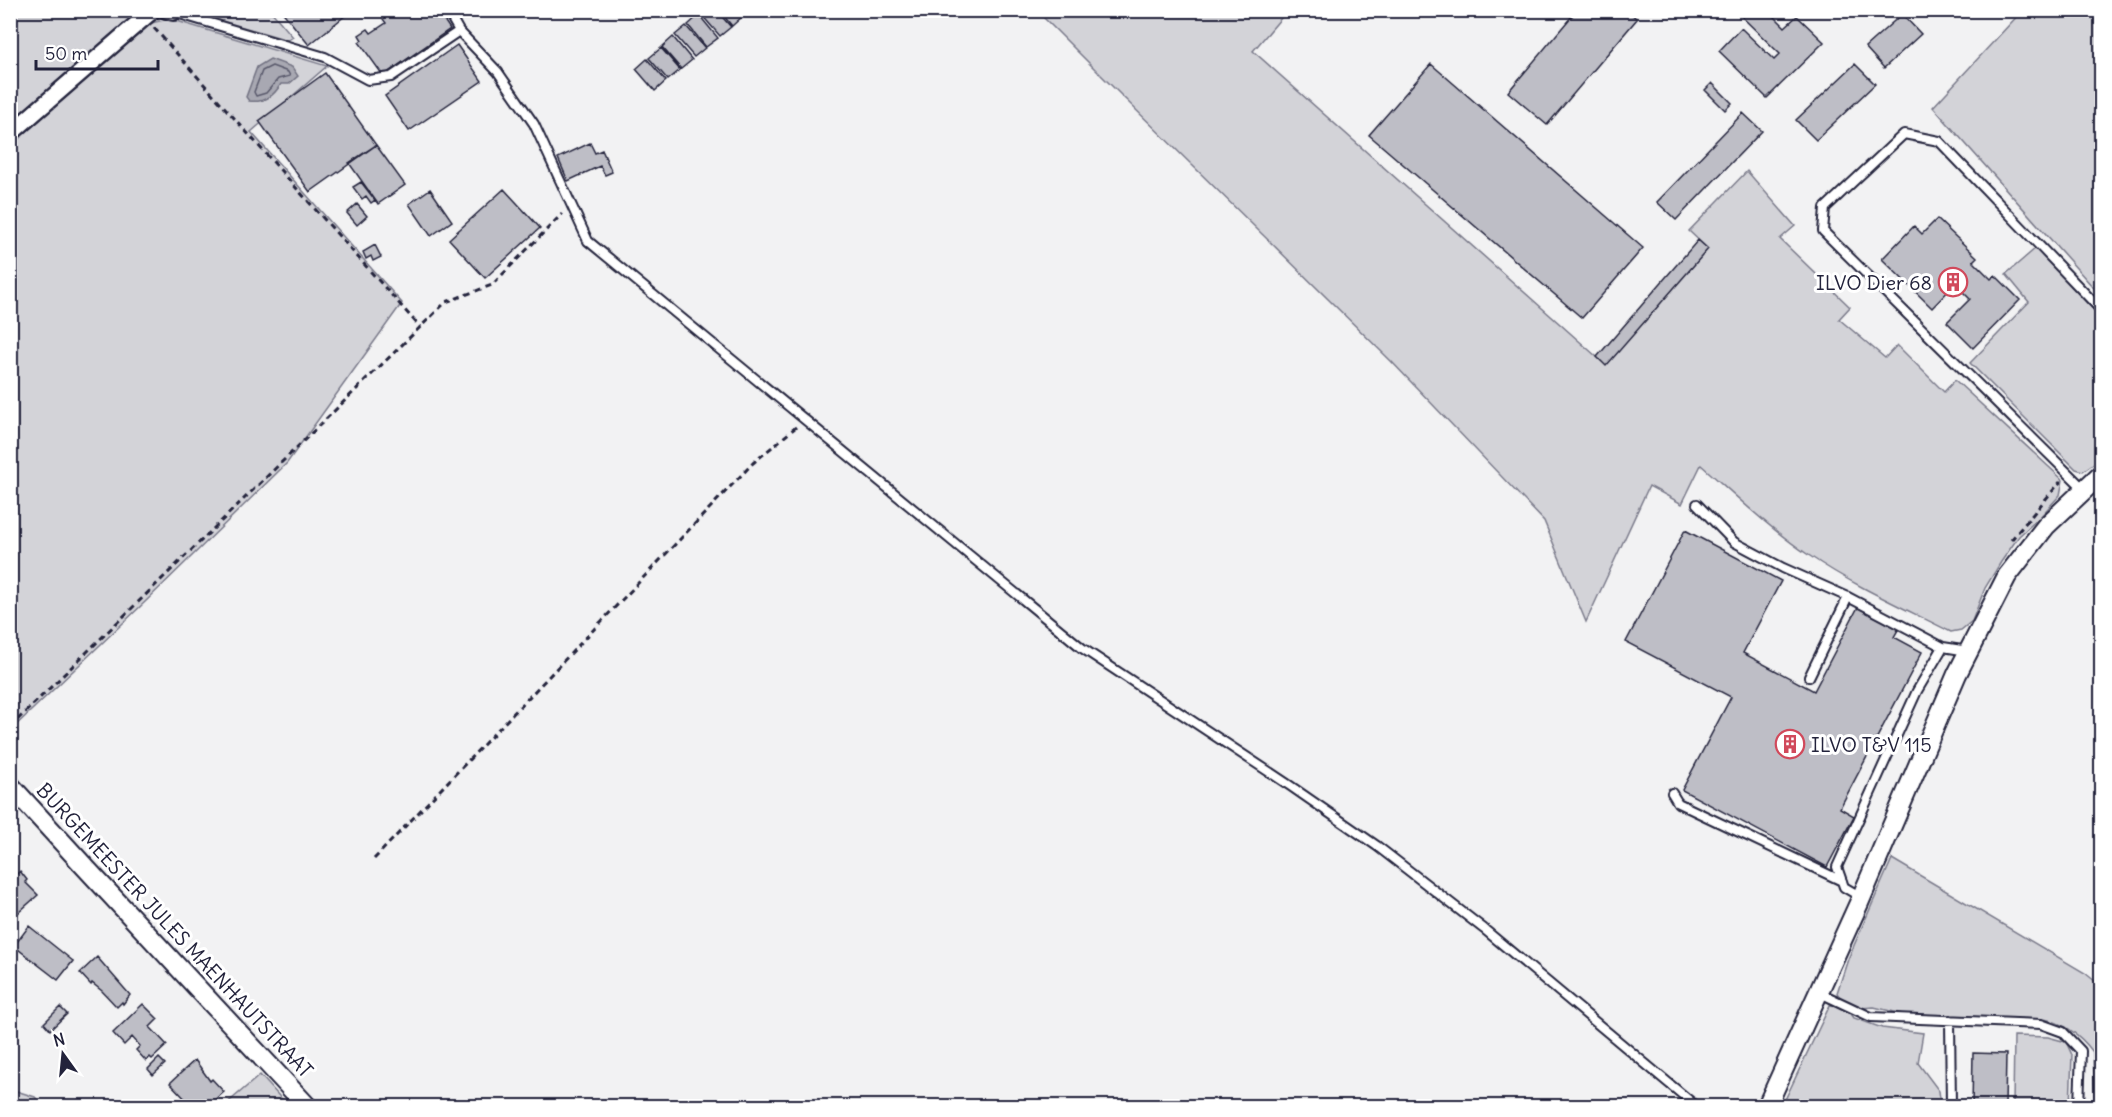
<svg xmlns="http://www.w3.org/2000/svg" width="2112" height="1117" font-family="Delius,sans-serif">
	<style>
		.green { fill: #d3d3d8; stroke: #7a7a8a; stroke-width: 1.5 }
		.water { fill: #a8a8b2; stroke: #727282; stroke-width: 1.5 }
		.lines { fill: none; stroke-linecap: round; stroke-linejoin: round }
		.shore { stroke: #58586b; stroke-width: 1.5 }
		.building { fill: #bebec6; stroke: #22223b; stroke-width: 1.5 }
		.service-casing { stroke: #22223b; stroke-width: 12 }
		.minor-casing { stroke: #22223b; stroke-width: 20 }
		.tertiary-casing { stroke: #22223b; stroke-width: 22 }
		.path { stroke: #22223b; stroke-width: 3; stroke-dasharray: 6 4.5; stroke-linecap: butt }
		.service { stroke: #fff; stroke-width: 8 }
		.minor { stroke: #fff; stroke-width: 15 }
		.tertiary { stroke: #fff; stroke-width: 18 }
		.labels { text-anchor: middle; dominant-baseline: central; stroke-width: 6; stroke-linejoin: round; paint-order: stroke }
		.poi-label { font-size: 20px; fill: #22223b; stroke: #fff; text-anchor: end }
		.street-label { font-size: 20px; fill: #22223b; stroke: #fff }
	</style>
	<rect width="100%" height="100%" fill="#f2f2f3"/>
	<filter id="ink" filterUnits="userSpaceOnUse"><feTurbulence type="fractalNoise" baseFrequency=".0167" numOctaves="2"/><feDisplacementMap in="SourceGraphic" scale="12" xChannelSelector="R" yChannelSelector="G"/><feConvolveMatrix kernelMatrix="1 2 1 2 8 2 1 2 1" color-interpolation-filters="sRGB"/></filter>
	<g filter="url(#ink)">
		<!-- green -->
		<path class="green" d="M11,11H142L11,123Z
			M188,11H271L293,37L288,40Z
			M1037,11H1287L1253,51L1606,365L1707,248L1689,231L1747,171L1795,226L1780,239L1850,307L1839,319L1885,358L1897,345L1944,392L1955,380L2063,480L2060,495L2040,517L2019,536L2001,562L1985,588L1972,621L1961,630L1951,632C1904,608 1854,586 1810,556C1771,530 1736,496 1701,465L1682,504L1649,486L1586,622L1544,521L1391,361L1124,98Z
			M2022,11H2101V296L1933,107Z
			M170,19L327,66L251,132L402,303L287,463L144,603L11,730V144L146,25L155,22Z
			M2036,248L2101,318V458L2083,471L2076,469L1970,363L2029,302L2006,274Z
			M1892,859L2085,973L2101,986V1106H2095L2093,1052C2081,1036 2064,1023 2044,1019L1907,1015L1874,1007L1860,1008L1841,999L1837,993L1848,959Z
			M1830,1005C1841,1005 1848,1008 1854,1018L1882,1028L1923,1033L1918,1063L1939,1091L1941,1106H1782Z
			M2014,1036L2048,1037L2066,1042L2072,1055L2070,1106H2013Z
			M260,1075L288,1106H224Z
			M10,1089L35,1097L43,1106H11Z"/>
		<!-- water -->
		<path class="water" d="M270,59L292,67L298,76L289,84H281C273,97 264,103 249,101L246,97L257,67Z"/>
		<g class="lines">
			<!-- shore -->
			<path class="shore" d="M272,66L288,72L290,76L278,79L266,93L256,96L254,92L262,71Z"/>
		</g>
		<!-- building -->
		<path class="building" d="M281,10H352L309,45Z
			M395,10H437L450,29L387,73L382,74L359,42L362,40L359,35L368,29L371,33L386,23L383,19Z
			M705,10H716L731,27L720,36L701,14Z
			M719,10H738L743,16L732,26Z
			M1577,10H1627L1637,19L1547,125L1508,92Z
			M1748,10H1768L1785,27L1797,16L1824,42L1767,98L1719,51L1741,28L1774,60L1780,54L1742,17Z
			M1902,14L1921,34L1884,68L1865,47Z
			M699,15L718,38L706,47L688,25Z
			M686,26L705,48L694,57L675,35Z
			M673,37L692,60L681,69L662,47Z
			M457,45L482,81L409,131L385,96Z
			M661,48L680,70L668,80L649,58Z
			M647,59L666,81L655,91L636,69Z
			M1431,64L1643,248L1582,318L1369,135Z
			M1855,64L1875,84L1816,140L1796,120Z
			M325,73L376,145L310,192L259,121Z
			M1712,83L1732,103L1725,110L1705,90Z
			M1743,113L1762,131L1676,220L1657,202Z
			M590,143L595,153L602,150L612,172L605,175L600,166L568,181L558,158Z
			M376,145L405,185L378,204L349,163Z
			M361,182L375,200L371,203L366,196L362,199L353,187Z
			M430,189L452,221L431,236L409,204Z
			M504,189L540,228L485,278L449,239Z
			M357,204L367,216L357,225L347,213Z
			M1937,219L1977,257L1973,261L1991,279L1995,275L2020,300L1973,348L1947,322L1970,299L1955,284L1932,308L1882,259L1914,226L1922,234Z
			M1698,240L1708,249L1606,366L1597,357Z
			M375,245L381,257L373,261L371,256L366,259L363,252Z
			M1685,530L1781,581L1743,653L1814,691L1858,607L1899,628L1894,637L1922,652L1840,808L1854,816L1827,867L1682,790L1731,697L1626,642Z
			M20,871L27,880L25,882L38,895L10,920V880Z
			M29,926L73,961L58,980L14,946Z
			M97,957L130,995L123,1004L122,1002L117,1007L102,991L92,983L91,985L80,973Z
			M143,1004L158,1019L150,1027L167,1045L152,1059L150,1057L146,1061L136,1050L140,1046L132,1037L124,1045L113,1033Z
			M60,1007L67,1014L50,1030L44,1023Z
			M1973,1053L2006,1054L2005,1106H1972Z
			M159,1058L165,1064L153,1075L148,1069Z
			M195,1060L210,1081L212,1079L224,1092L208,1106H192L170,1083Z"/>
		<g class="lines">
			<!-- service casing -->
			<g class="service-casing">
				<path id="service" d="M447,10L459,31L498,72L534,124L588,241L1082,648L1289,785L1377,846L1484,929L1696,1106
					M173,12L325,57L368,80L391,77L459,31
					M2084,489L1823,231L1825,208L1904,134L1939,141L2102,311
					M1697,504L1734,542L1783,568L1848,597L1943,647L1968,651
					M1809,677L1848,597
					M1672,793L1678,803L1842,881
					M1861,897L1844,887L1837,867L1917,691L1943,647
					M1818,992L1871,1017L2041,1024L2063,1032L2081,1051L2079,1106
					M1950,1020L1951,1106"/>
			</g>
			<!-- minor casing -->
			<g class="minor-casing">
				<path id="minor" d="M166,10L173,12
					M10,134L153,10"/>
			</g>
			<!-- tertiary casing -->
			<g class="tertiary-casing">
				<path id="tertiary" d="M10,785L84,866L307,1106
					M1767,1106L1859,903L1957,674L2007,576L2046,526L2102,473"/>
			</g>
			<!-- path -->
			<path class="path" d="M154,28L420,327
				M2011,540L2061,481
				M10,727L446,302L492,285L562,214
				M374,859L753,463L796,427"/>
			<!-- service -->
			<use href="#service" class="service"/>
			<!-- minor -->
			<use href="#minor" class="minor"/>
			<!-- tertiary -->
			<use href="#tertiary" class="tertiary"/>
		</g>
	</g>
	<!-- icons -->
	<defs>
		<g id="building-ring" transform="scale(1.5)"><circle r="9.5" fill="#fff" stroke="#d1495b" stroke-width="1.5"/><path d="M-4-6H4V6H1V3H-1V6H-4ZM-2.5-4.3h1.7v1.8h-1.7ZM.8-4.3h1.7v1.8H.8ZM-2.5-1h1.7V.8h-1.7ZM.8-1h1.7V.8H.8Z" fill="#d1495b"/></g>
	</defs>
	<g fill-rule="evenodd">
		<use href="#building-ring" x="1953" y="282"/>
		<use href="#building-ring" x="1790" y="744"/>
	</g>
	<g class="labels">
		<!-- poi labels -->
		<g class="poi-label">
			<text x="1932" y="282">ILVO Dier 68</text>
			<text x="1811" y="744" text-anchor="start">ILVO T&amp;V 115</text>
		</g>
		<!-- street labels -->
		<g class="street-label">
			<text transform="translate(175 930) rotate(47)">BURGEMEESTER JULES MAENHAUTSTRAAT</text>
		</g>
	</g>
	<!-- margin -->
	<rect width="2112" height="1117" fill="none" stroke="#fff" stroke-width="36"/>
	<rect x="18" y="18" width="2076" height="1081" fill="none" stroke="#22223b" stroke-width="2" filter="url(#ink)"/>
	<!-- north arrow -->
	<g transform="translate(63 1054) rotate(345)" stroke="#ffffff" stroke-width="4.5" paint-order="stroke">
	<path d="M0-4.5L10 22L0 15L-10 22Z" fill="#22223b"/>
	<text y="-9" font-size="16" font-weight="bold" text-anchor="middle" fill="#22223b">N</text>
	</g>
	<!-- scale -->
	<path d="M36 60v9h122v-9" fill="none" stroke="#22223b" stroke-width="3"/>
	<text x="45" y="60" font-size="18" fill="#22223b" stroke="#ffffff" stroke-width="4.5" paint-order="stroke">50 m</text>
</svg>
